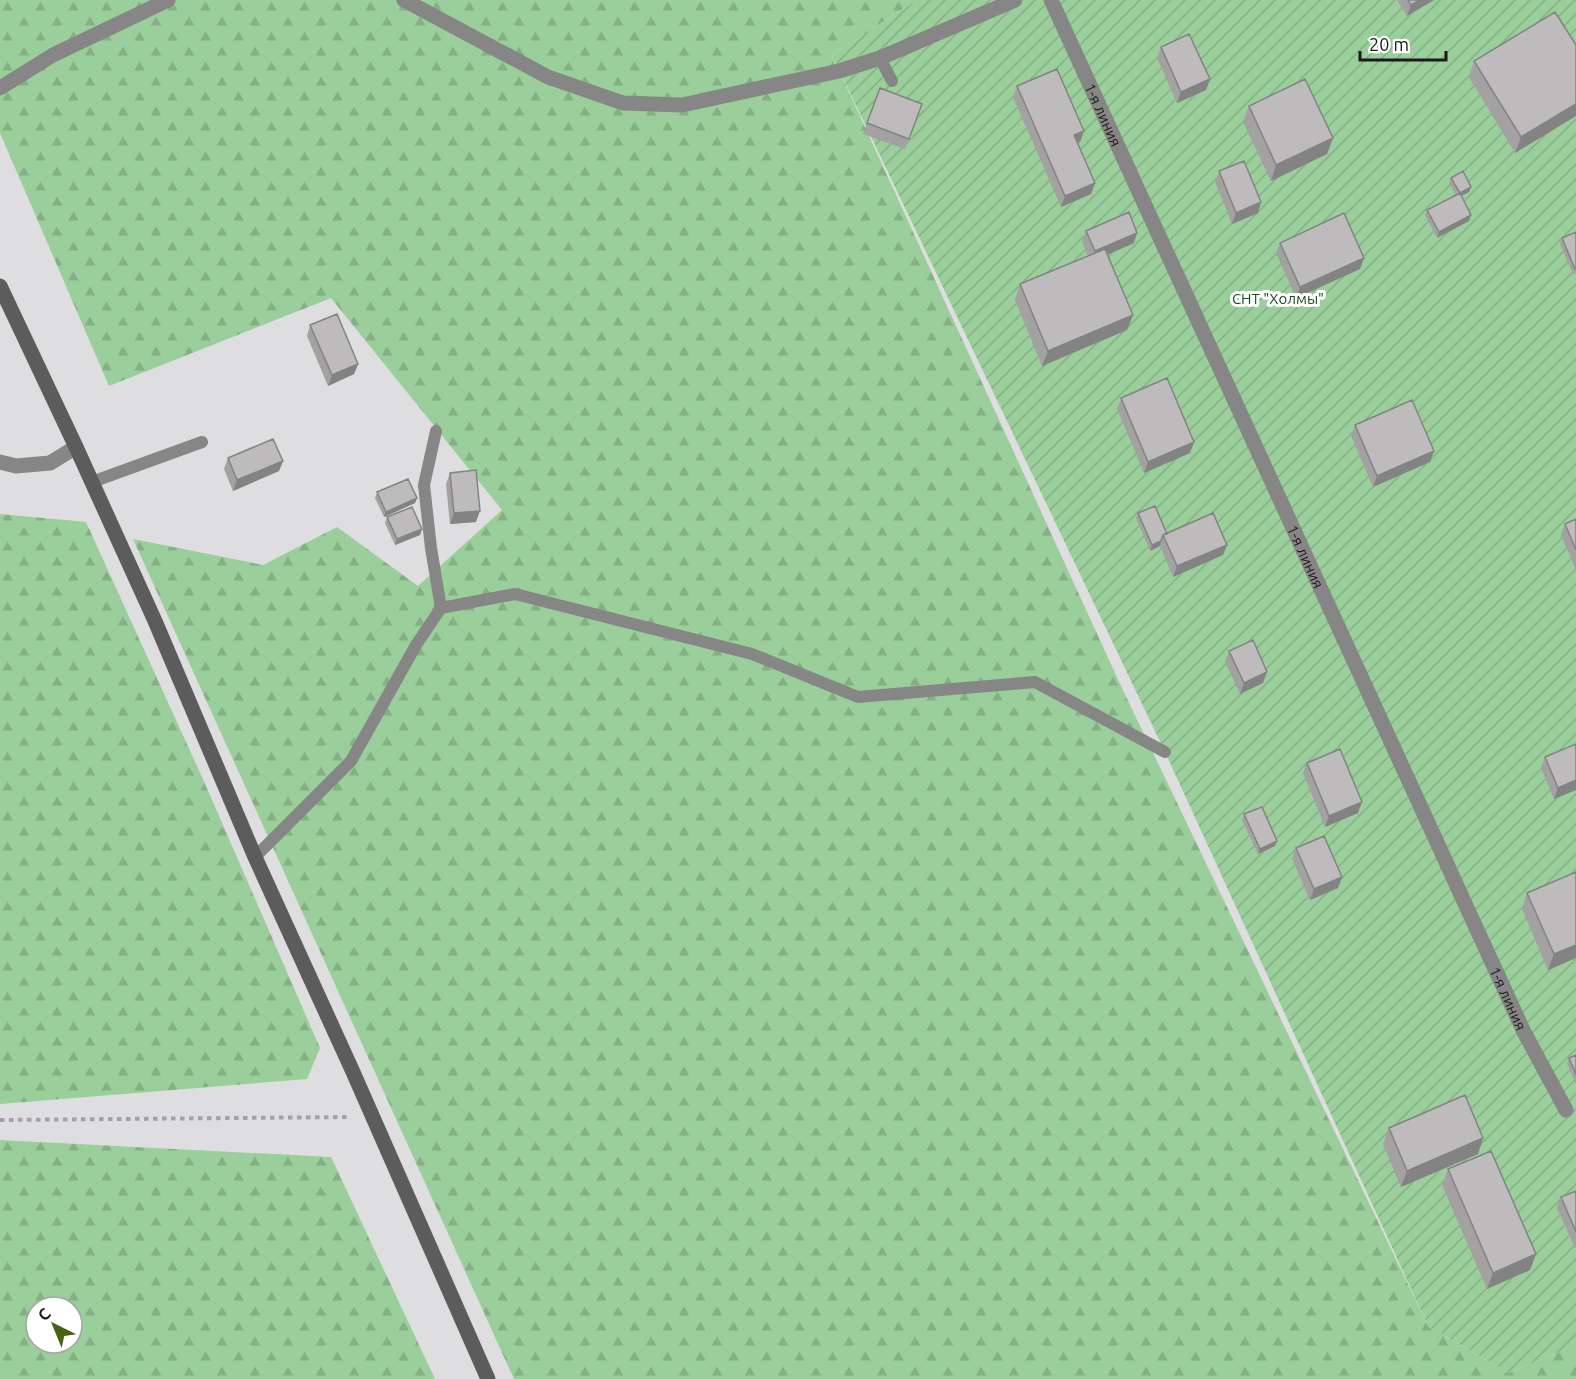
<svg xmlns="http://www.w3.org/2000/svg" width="1576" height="1379" font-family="Ubuntu,sans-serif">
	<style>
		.forest { fill: url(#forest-firs); fill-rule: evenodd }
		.garden { fill: url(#garden-furrows) }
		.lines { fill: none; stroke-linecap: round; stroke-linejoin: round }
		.path { stroke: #a2a2a4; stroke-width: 4; stroke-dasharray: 4.5 4.5; stroke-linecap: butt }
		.service { stroke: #878686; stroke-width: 12 }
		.minor { stroke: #878686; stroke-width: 15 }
		.secondary { stroke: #5d5c5c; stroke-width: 15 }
		.wall { fill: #a3a1a2 }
		.shaded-wall { fill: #848384 }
		.building { fill: #bdbbbc; stroke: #848384; stroke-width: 1.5 }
		.labels { text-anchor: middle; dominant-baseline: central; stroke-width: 6; stroke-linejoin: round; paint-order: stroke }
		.street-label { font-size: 15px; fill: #1b1b1c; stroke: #fff }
		.park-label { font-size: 15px; fill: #164c1c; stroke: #fff }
	</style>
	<defs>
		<pattern id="forest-firs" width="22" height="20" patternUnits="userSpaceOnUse" patternTransform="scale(1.5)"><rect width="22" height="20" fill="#9ace9a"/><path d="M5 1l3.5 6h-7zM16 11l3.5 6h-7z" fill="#84b084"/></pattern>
		<pattern id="garden-furrows" width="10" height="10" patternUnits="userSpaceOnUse" patternTransform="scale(1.5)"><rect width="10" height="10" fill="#9ace9a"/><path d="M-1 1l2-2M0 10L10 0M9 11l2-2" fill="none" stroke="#84b084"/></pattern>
	</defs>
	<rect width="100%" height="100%" fill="#dedee0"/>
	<!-- forest -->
	<path class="forest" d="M0,0H917L832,55L1120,684L1428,1326L1508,1373L1576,1345V1379H514L133,539L263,565L337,527L418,586L502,510L331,298L109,386L0,133Z
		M0,514L86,522L206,786L320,1048L307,1079L0,1104Z
		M0,1140L331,1157L435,1379H0ZM36,1307H72V1343H36Z"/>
	<!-- garden -->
	<path class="garden" d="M917,0H1576V1345L1508,1373L1428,1326L1165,752L832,55Z"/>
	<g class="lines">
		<!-- path -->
		<path class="path" d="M0,1120L350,1117"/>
		<!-- service -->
		<path class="service" d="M880,58L892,81
			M436,431L424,485L431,548L441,608
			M92,482L202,442
			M255,857L351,761L416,645L441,608L515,594L752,654L858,697L1035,682L1165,752"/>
		<!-- minor -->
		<g class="minor">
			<path d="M404,0L548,77L623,103L682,105L839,71L880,58L1015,0"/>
			<path id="s1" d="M1051,0L1523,1030L1566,1110"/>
			<path d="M0,88L53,55L168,0"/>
			<path d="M0,462L16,466L50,463L76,447"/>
		</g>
		<!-- secondary -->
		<path class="secondary" d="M0,286L76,447L155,621L255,857L353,1072L488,1379"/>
	</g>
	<!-- wall -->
	<path class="wall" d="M1397,0H1434L1407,16Z
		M1576,45V116L1515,153L1469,77L1474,61Z
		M1161,47L1210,79L1206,90L1177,103L1157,58Z
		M1017,86L1084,131L1080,142L1078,143L1095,183L1091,194L1061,207L1013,97Z
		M880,88L922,104L905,149L863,134Z
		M1249,106L1333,138L1327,154L1271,181L1243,122Z
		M1219,171L1258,213L1232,224L1215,182Z
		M1451,178L1469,192L1461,196L1469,221L1437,238L1425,215L1427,210L1456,195L1449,183Z
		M1086,231L1134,243L1107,255L1133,315L1127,330L1042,366L1015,300L1020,284L1088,256L1082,241Z
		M1576,232V273L1573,274L1560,244L1562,238Z
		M1280,243L1364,258L1360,269L1296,298L1276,253Z
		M310,325L358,364L354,374L328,386L307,336Z
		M1121,398L1190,453L1144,473L1117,409Z
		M1355,425L1434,451L1430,462L1373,487L1351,436Z
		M228,458L283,461L279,471L233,491L224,469Z
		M450,473L476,522L450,524L446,484Z
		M377,492L417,498L415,503L384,517L375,498Z
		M1138,513L1167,534L1227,545L1223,555L1173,577L1160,546L1150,551L1136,518Z
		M387,517L422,529L420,535L395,545L385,523Z
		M1576,519V570L1561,535L1565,524Z
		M1229,651L1263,683L1240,694L1225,662Z
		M1576,744V790L1554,799L1541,768L1545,757Z
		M1307,763L1358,813L1325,827L1303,773Z
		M1244,814L1277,841L1275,846L1258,854L1242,820Z
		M1296,848L1342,877L1338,888L1310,900L1292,859Z
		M1576,872V958L1548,970L1522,909L1527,893Z
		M1576,1055V1084L1567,1063L1569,1058Z
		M1389,1128L1483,1138L1478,1154L1401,1187L1383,1144Z
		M1448,1169L1536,1254L1530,1270L1487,1289L1442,1185Z
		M1576,1191V1248H1575L1557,1208L1561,1197Z"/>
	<!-- shaded-wall -->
	<path class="shaded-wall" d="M1420,0H1434L1407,16L1411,5Z
		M1210,79L1206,90L1177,103L1181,92Z
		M1576,104V116L1515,153L1521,137Z
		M1084,131L1080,142L1070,146L1074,135Z
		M1333,138L1327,154L1271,181L1276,165Z
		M1095,183L1091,194L1061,207L1065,196Z
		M1471,187L1469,192L1458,198L1460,193Z
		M1261,202L1258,213L1232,224L1236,213Z
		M1471,215L1469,221L1437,238L1439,232Z
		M1137,233L1134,243L1091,262L1095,251Z
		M1364,258L1360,269L1296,298L1300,287Z
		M1133,315L1127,330L1042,366L1048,351Z
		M358,364L354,374L328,386L332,375Z
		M1194,442L1190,453L1144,473L1148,462Z
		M1434,451L1430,462L1373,487L1377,476Z
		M283,461L279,471L233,491L237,480Z
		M417,498L415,503L384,517L386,512Z
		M480,511L476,522L450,524L454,513Z
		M422,529L420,535L395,545L397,539Z
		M1161,541L1160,546L1150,551L1152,545Z
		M1227,545L1223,555L1173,577L1177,566Z
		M1267,672L1263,683L1240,694L1244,683Z
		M1576,780V790L1554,799L1558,788Z
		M1362,802L1358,813L1325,827L1329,816Z
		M1277,841L1275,846L1258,854L1260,849Z
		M1342,877L1338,888L1310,900L1314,889Z
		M1576,945V958L1548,970L1554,954Z
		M1483,1138L1478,1154L1401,1187L1407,1171Z
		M1536,1254L1530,1270L1487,1289L1493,1273Z"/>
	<!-- building -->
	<path class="building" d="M1408,0H1420L1411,5Z
		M1555,12L1576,45V104L1521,137L1474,61Z
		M1189,34L1210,79L1181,92L1161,47Z
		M1057,69L1084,131L1074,135L1095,183L1065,196L1017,86Z
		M1305,79L1333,138L1276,165L1249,106Z
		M880,88L922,104L909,139L867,123Z
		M1244,161L1261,202L1236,213L1219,171Z
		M1463,171L1471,187L1460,193L1451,178Z
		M1460,193L1471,215L1439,232L1427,210Z
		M1129,212L1137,233L1095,251L1086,231Z
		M1344,213L1364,258L1300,287L1280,243Z
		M1576,232V268L1575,269L1562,238Z
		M1105,249L1133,315L1048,351L1020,284Z
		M337,314L358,364L332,375L310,325Z
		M1167,378L1194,442L1148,462L1121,398Z
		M1412,400L1434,451L1377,476L1355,425Z
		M273,439L283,461L237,480L228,458Z
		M476,470L480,511L454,513L450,473Z
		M408,479L417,498L386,512L377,492Z
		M1155,506L1167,534L1163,535L1161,541L1152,545L1138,513Z
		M412,507L422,529L397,539L387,517Z
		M1213,513L1227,545L1177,566L1163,535Z
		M1576,519V550L1565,524Z
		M1253,640L1267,672L1244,683L1229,651Z
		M1576,744V780L1558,788L1545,757Z
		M1340,749L1362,802L1329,816L1307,763Z
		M1262,807L1277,841L1260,849L1244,814Z
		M1324,836L1342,877L1314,889L1296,848Z
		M1576,872V945L1554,954L1527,893Z
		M1576,1055V1074L1569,1058Z
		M1465,1095L1483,1138L1407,1171L1389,1128Z
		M1491,1151L1536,1254L1493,1273L1448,1169Z
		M1576,1191V1232L1561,1197Z"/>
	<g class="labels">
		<!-- street labels -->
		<g class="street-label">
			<text stroke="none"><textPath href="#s1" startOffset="126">1-я линия</textPath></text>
			<text stroke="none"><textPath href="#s1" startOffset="612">1-я линия</textPath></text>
			<text stroke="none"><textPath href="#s1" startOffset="1098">1-я линия</textPath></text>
		</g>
		<!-- park labels -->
		<g class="park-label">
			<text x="1278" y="298">СНТ "Холмы"</text>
		</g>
	</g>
	<!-- north arrow -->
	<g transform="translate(54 1325) rotate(317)"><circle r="28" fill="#ffffff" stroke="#a4a4a4" stroke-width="1.5"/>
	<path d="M0-4.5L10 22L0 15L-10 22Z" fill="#476212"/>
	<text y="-9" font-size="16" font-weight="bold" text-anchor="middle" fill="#1b1b1c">С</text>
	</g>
	<!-- scale -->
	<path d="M1360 51v9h86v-9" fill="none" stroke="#1b1b1c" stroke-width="3"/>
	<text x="1369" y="51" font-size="18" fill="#1b1b1c" stroke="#ffffff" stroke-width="4.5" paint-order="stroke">20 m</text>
</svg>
